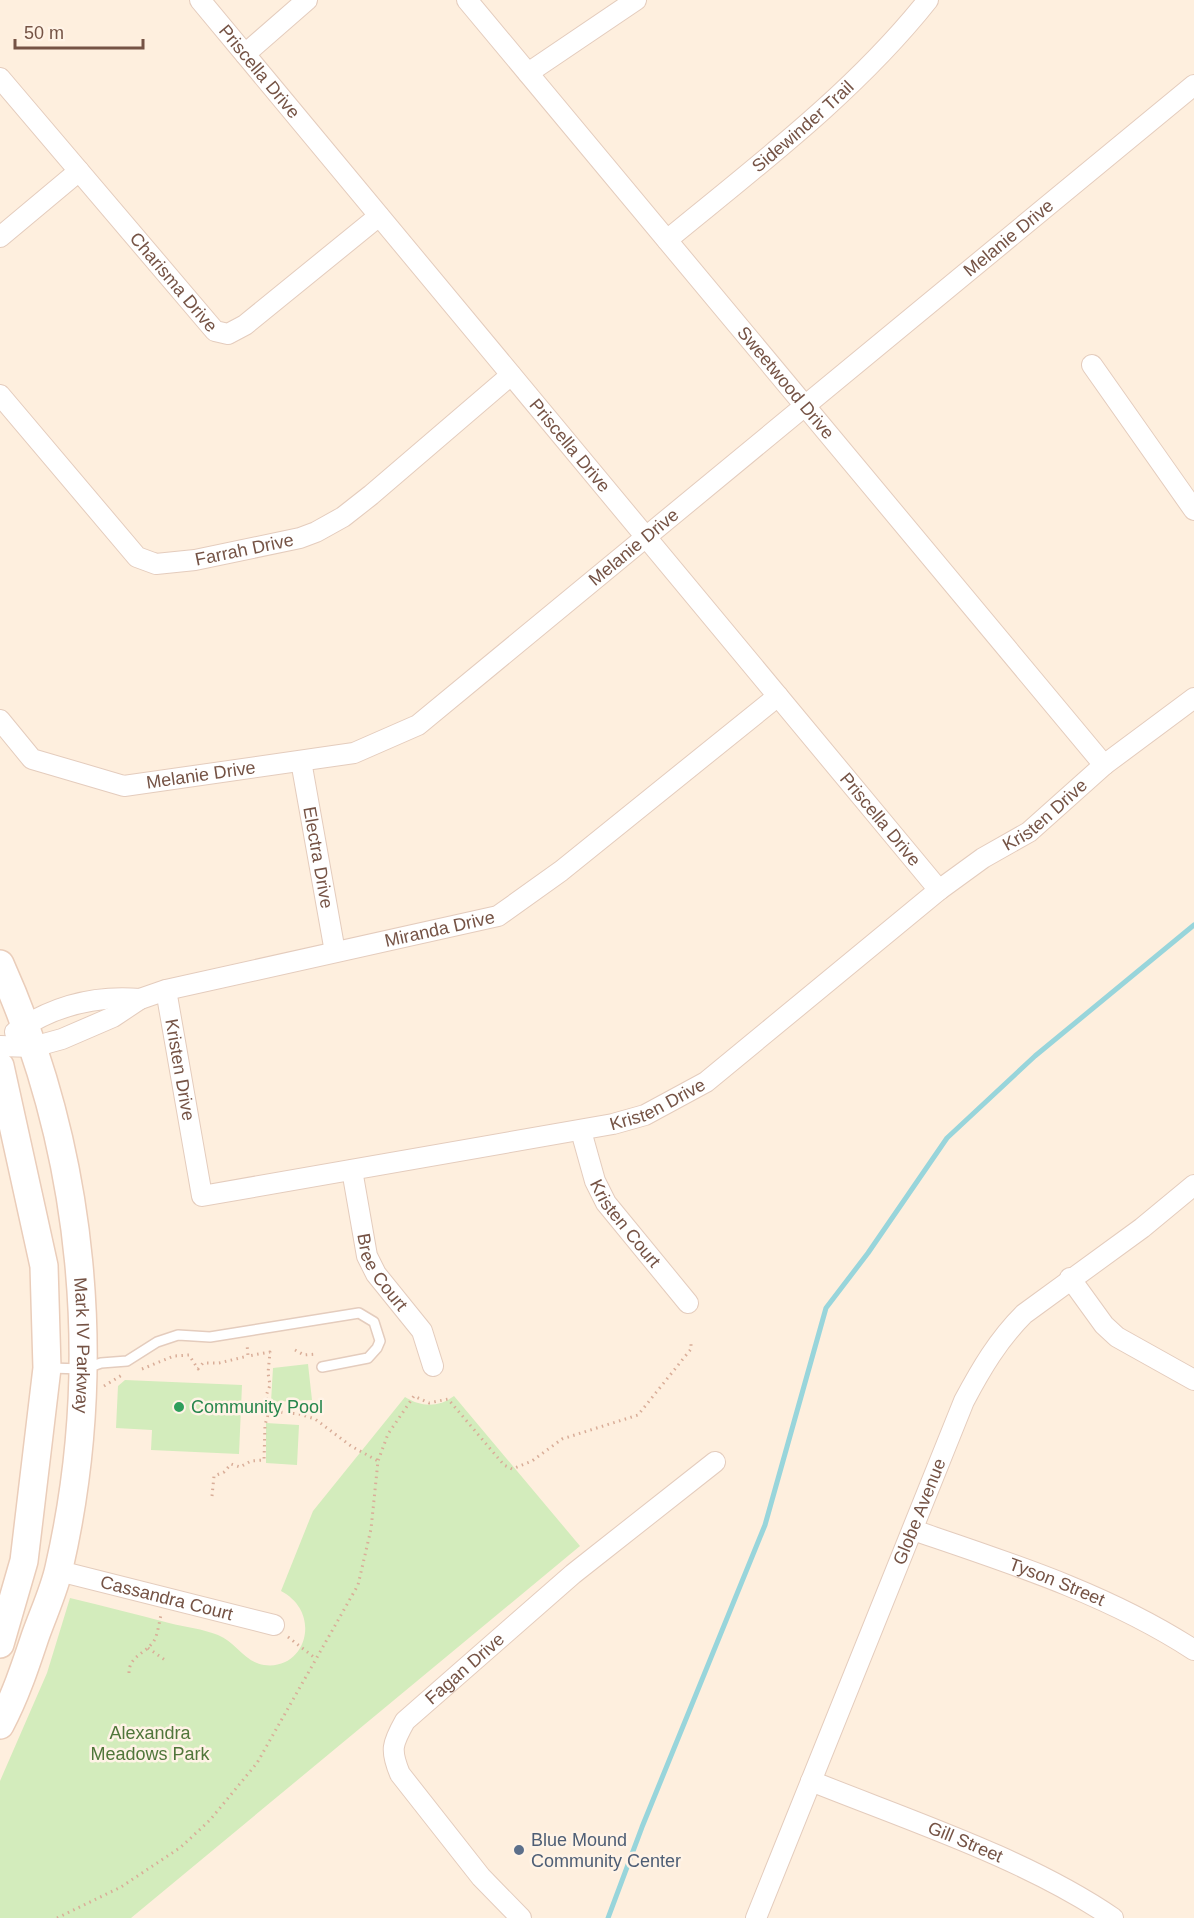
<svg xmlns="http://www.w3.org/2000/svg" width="1194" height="1918" font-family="Helvetica,sans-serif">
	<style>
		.green { fill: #d3ecbc }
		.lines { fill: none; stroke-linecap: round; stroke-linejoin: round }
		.stream { stroke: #98d5db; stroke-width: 5 }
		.service-casing { stroke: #e4ccbd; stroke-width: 12 }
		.minor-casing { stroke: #e4ccbd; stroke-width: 22 }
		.secondary-casing { stroke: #eacdba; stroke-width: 30 }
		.path { stroke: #d9ad98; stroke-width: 3; stroke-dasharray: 1.5 4.5; stroke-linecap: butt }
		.service { stroke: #fff; stroke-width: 9 }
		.minor { stroke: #fff; stroke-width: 20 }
		.secondary { stroke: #fff; stroke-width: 27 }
		.leisure-dot { fill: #2e9e5b; stroke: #fff3e6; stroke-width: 2 }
		.service-dot { fill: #5c6f8a; stroke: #fff3e6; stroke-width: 2 }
		.labels { text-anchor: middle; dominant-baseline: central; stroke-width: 5; stroke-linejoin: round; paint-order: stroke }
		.street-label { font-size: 18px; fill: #755345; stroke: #fff3e6 }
		.leisure-label { font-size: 18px; fill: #27864d; stroke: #fff3e6; text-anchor: start }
		.park-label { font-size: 18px; fill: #50763a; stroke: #fff3e6 }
		.service-label { font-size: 18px; fill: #4e5e75; stroke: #fff3e6; text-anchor: start }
	</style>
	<rect width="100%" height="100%" fill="#feefde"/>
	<!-- green -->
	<path class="green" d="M308,1364L312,1400L271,1402L273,1368Z
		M125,1380L242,1385L239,1454L151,1450L152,1430L116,1428L118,1386Z
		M454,1396L580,1546L131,1918H0V1781L47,1673L70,1598C103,1606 136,1614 169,1623C185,1627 203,1629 218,1635C236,1642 244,1662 264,1665C306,1671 323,1613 281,1591L313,1511L405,1397C421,1407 438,1408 454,1396Z
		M266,1423L299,1425L297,1465L266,1463Z"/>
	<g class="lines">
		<!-- stream -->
		<path class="stream" d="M608,1918L642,1827L765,1525L826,1308L868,1253L947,1138L1035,1056L1194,925"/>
		<!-- service casing -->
		<g class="service-casing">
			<path id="service" d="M49,1368L84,1369L101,1363L127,1361L157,1342L178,1335L210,1337L359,1313L374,1322L380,1341L377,1348L368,1358L322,1367"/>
		</g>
		<!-- minor casing -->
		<g class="minor-casing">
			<g id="minor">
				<path id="s1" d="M200,0L939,890"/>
				<path id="s2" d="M467,0L1104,765"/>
				<path d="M245,54L307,0"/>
				<path d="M528,73L636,0"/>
				<path id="s3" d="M0,78L215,331L228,334L245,325L379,216"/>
				<path d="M0,237L79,171"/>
				<path id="s4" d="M667,240C757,166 855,92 928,0"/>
				<path d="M1092,365L1194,510"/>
				<path id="s5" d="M0,395L137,557L156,564L195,560L300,538L316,532L343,517L371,495L511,375"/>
				<path id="s6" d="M0,720L32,759L124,786L354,753L418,725L1194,85"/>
				<path id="s7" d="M301,761L335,952"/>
				<path id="s8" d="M166,990L202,1196L613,1124L645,1115L706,1082L939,890L983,858L1029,832L1104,765L1194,698"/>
				<path d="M15,1032C53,1006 94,995 140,999"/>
				<path id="s9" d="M0,1046L33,1047L62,1039L113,1017L140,999L166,990L498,916L561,871L778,696"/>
				<path id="s10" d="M581,1131L595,1181L606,1203L688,1303"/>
				<path id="s11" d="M352,1170L367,1256L376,1274L422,1331L433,1366"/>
				<path d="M1070,1278L1104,1325L1117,1337L1194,1380"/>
				<path id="s12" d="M913,1530C1010,1563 1108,1594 1194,1650"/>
				<path id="s13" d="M59,1571L274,1625"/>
				<path id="s14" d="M811,1781C908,1820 1027,1859 1113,1918"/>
				<path id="s15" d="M521,1918L481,1877L400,1774C390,1750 392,1744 405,1721L573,1574L715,1462"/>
				<path id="s16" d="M756,1918L964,1401C981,1369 998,1340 1024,1314L1142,1228L1194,1185"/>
			</g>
		</g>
		<!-- secondary casing -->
		<g class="secondary-casing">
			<g id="secondary">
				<path id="s17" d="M0,964C85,1153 105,1367 59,1568C54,1591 43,1614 35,1637C25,1667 15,1697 0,1725"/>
				<path d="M0,1066L44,1266L47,1368L24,1561L0,1644"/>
			</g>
		</g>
		<!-- path -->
		<path class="path" d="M295,1350L304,1355L317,1354
			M142,1369L174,1356L189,1355L198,1369L203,1363H219L248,1356
			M104,1386L122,1375
			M269,1411L299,1414L315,1419L351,1446L378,1461
			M212,1496L214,1476L224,1472L231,1464L240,1467L251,1461L264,1460L265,1425L269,1411L266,1396L270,1385L268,1373L270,1352L248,1356L247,1344
			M288,1637L315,1658
			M148,1648L165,1660
			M129,1673C129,1655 147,1654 155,1639C158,1632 159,1623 161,1615
			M57,1918L121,1887L181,1847L210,1820L257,1763L358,1585L371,1529L378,1461L388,1434L414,1396L429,1403L448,1399L504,1465L512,1469L532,1461L562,1439L638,1415L691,1349V1342"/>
		<!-- service -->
		<use href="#service" class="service"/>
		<!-- minor -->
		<use href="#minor" class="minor"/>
		<!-- secondary -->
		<use href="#secondary" class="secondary"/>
	</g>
	<!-- markers -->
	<circle class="leisure-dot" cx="179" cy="1407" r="6"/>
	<circle class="service-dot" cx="519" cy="1850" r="6"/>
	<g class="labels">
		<!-- street labels -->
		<g class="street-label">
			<text stroke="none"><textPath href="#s1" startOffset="93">Priscella Drive</textPath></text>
			<text stroke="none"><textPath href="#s4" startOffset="177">Sidewinder Trail</textPath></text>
			<text stroke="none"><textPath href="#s6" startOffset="1214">Melanie Drive</textPath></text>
			<text stroke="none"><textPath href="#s3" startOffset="268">Charisma Drive</textPath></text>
			<text stroke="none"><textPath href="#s2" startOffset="498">Sweetwood Drive</textPath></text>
			<text stroke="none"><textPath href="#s1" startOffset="579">Priscella Drive</textPath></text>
			<text stroke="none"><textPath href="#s6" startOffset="728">Melanie Drive</textPath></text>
			<text stroke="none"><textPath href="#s5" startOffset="322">Farrah Drive</textPath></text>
			<text stroke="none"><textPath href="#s6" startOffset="224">Melanie Drive</textPath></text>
			<text stroke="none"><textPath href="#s8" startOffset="1161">Kristen Drive</textPath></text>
			<text stroke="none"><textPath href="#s1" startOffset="1065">Priscella Drive</textPath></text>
			<text stroke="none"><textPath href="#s7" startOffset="98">Electra Drive</textPath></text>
			<text stroke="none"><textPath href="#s9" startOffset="459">Miranda Drive</textPath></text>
			<text stroke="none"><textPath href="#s8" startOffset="81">Kristen Drive</textPath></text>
			<text stroke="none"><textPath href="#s8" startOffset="675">Kristen Drive</textPath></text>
			<text stroke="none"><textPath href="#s10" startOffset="104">Kristen Court</textPath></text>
			<text stroke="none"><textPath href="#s11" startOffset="108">Bree Court</textPath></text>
			<text stroke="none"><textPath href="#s17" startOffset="393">Mark IV Parkway</textPath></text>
			<text stroke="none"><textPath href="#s16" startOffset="438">Globe Avenue</textPath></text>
			<text stroke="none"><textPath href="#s12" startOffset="153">Tyson Street</textPath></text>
			<text stroke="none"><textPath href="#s13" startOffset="111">Cassandra Court</textPath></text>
			<text stroke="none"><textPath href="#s15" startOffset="324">Fagan Drive</textPath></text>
			<text stroke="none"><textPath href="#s14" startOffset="166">Gill Street</textPath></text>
		</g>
		<!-- leisure labels -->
		<g class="leisure-label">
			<text x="191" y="1407">Community Pool</text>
		</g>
		<!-- park labels -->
		<g class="park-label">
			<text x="150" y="1733">Alexandra<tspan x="150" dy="21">Meadows Park</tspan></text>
		</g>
		<!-- service labels -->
		<g class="service-label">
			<text x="531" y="1840">Blue Mound<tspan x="531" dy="21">Community Center</tspan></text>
		</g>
	</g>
	<!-- scale -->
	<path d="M15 39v9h128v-9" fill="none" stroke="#755345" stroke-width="3"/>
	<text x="24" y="39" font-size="18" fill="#755345" stroke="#fff3e6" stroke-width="4.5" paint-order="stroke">50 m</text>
</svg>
